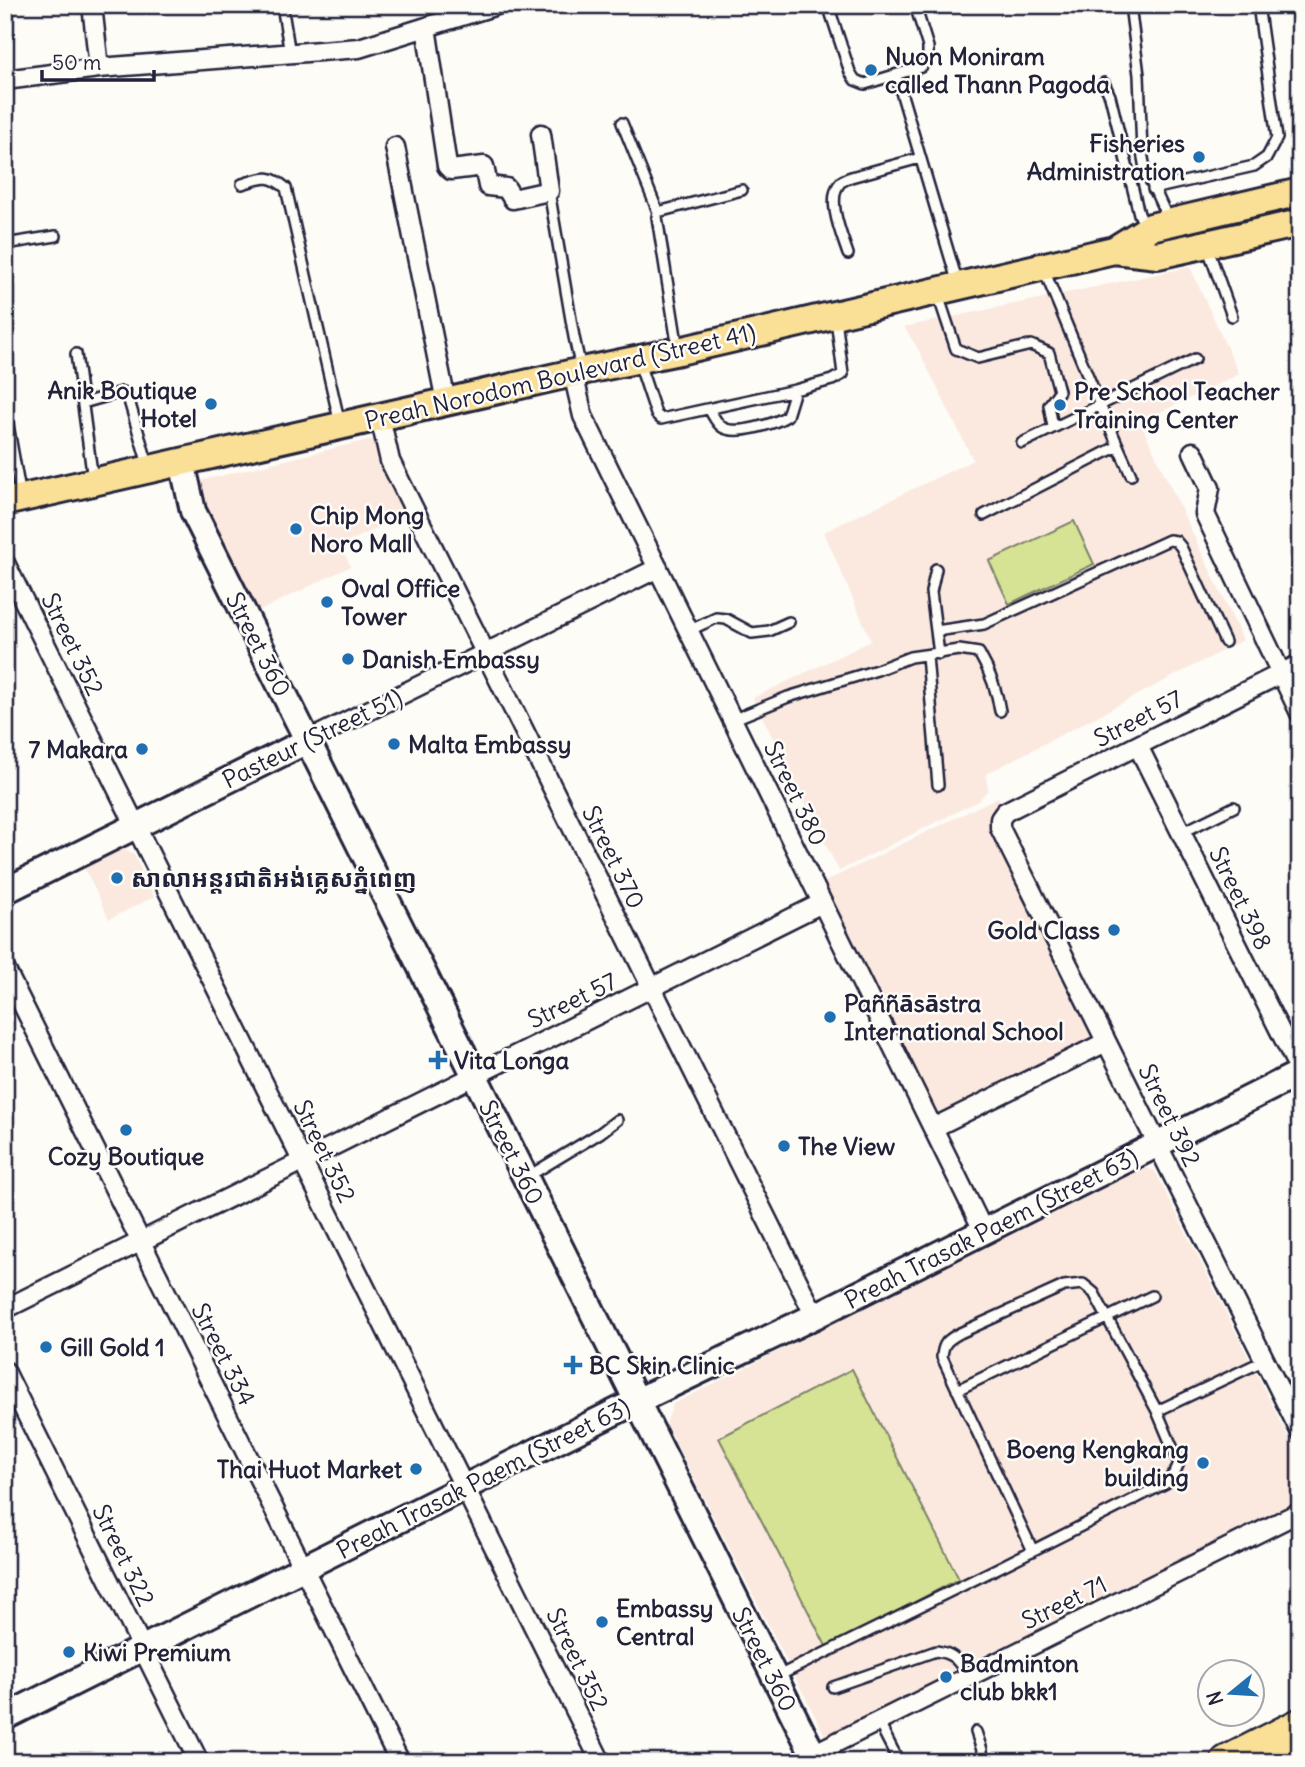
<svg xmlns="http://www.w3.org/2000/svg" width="1305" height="1767" font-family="Delius,'Noto Sans Khmer',sans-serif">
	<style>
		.built { fill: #fbe9e0 }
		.green { fill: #d6e395; stroke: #7c8268; stroke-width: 2 }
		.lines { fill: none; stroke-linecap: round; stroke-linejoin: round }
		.lane-casing { stroke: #22223b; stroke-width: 14 }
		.street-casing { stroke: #22223b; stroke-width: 23 }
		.secondary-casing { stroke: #22223b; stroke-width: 30 }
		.primary-casing { stroke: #22223b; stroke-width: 32 }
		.highway-casing { stroke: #22223b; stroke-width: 37 }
		.lane { stroke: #fdfcf7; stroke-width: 9 }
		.street { stroke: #fdfcf7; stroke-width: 18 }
		.secondary { stroke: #fdfcf7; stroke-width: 24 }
		.primary { stroke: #fadf96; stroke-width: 26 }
		.highway { stroke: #fadf96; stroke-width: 32 }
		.poi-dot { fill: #1f6fb2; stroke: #fdfcf7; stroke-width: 2.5 }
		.labels { text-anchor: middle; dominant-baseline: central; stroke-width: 5; stroke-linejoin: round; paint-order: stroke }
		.poi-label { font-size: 24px; font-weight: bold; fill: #22223b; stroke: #fdfcf7; text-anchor: start }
		.street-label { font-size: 24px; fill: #22223b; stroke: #fdfcf7 }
	</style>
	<rect width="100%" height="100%" fill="#fdfcf7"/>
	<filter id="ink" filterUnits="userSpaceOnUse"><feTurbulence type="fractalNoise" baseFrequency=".0143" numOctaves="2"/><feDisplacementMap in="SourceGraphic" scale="14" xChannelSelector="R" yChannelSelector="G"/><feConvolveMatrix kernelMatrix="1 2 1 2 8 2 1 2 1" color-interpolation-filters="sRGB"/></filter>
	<g filter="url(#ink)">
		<!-- built -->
		<path class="built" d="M1190,267L1239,374L1140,422L1243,640L986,774L988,790L978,801L839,871L753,698L871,641L824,532L973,460L918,349L904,327Z
			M372,439L408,513L340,546L351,566L259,611L208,508L199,481Z
			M998,797L1121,1044L932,1140L810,889Z
			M122,848L134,855L154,897L109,919L84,867Z
			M1144,1167L1155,1171L1300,1460V1499L827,1740L666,1424L673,1404Z"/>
		<!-- green -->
		<path class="green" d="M1074,521L1094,564L1009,604L989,561Z
			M852,1369L959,1579L827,1648L719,1438Z"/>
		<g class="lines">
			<!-- lane casing -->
			<g class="lane-casing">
				<path id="lane" d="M282,5L290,54
					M828,5L850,72L855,80L865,84L921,67L928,59V47L915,5
					M1130,5L1139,75L1142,152L1145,169L1169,221
					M896,75L958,284
					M1104,83L1110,96L1139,214L1146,228
					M622,123L658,212
					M242,184C263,178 268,173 286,188L340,424
					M1153,189L1254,166L1267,157L1277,138L1258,5
					M549,191L574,337L581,369
					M5,244L56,236
					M1207,246L1232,316
					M848,254C842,236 825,197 841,182C842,181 850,177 851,177L920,158
					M1044,270L1100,405L1131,475
					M937,292L956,349L978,358L1031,345L1049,353L1059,391L1049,405L1053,427
					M678,349L657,217L658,212L742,190
					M76,354L93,480
					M639,363L656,414L661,419L795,390L832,380L843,374L836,319
					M83,403L122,392L127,394L149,468
					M5,408L21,497
					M709,409C713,415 716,423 722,427C736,436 774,424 787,416L795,390
					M1022,443L1195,359
					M984,515L1118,446
					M936,569L931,592L939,654
					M688,631L716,618L726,619L752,633L769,631L789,622
					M936,631L984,624L1169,540L1176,541L1181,547L1225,642
					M927,656L938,785
					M732,720L788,697L877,670L910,657L959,650L979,653C990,672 997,689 1000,711
					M1181,833L1234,807
					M527,1177L600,1133L617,1120
					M957,1390L1152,1296
					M1033,1551L942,1357C943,1342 948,1340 960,1333L1064,1286L1083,1284L1094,1293L1157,1411
					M776,1677L1000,1567L1166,1483L1175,1472L1179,1463L1157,1411L1265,1360
					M833,1687L936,1651C956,1654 957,1661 969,1676
					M878,1721L899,1762
					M976,1732L982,1750L983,1762"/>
			</g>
			<!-- street casing -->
			<g class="street-casing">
				<path id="street" d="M426,27L447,166L451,170L484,166L488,186L506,188L513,199L549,191L541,134
					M99,68L359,48L497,5
					M5,80L99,68L92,5
					M395,147L446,402
					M573,373L583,416L984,1232
					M380,417L390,461L815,1316
					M1193,452L1210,488L1205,514L1300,713
					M5,563L601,1762
					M1300,664L1005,812L1000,819V828L1300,1431
					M307,741L658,568
					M1138,746L1300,1071
					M5,969L400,1762
					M933,1128L1106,1042
					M5,1309L822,903
					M5,1371L199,1762
					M813,1754L1300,1512"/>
			</g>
			<!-- secondary casing -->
			<g class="secondary-casing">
				<path id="secondary" d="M182,462L193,511L817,1762
					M5,891L307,741
					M5,1717L637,1401L815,1316L1300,1073"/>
			</g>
			<!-- primary casing -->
			<g class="primary-casing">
				<path id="primary" d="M1114,250L1151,227L1300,192
					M5,502L582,371L679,351L1114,250L1158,255L1300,223"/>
			</g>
			<!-- highway casing -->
			<g class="highway-casing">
				<path id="highway" d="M1227,1762L1300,1725
					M1292,1762L1300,1758"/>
			</g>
			<!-- lane -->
			<use href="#lane" class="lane"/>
			<!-- street -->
			<use href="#street" class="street"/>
			<!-- secondary -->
			<use href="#secondary" class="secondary"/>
			<!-- primary -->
			<use href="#primary" class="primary"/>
			<!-- highway -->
			<use href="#highway" class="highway"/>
		</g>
	</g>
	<!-- markers -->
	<g class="poi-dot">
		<circle cx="871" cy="70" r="7"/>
		<circle cx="1199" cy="157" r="7"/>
		<circle cx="211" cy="404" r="7"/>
		<circle cx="1060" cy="405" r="7"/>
		<circle cx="296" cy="529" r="7"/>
		<circle cx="327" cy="602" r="7"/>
		<circle cx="348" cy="659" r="7"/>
		<circle cx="394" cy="744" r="7"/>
		<circle cx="142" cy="749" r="7"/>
		<circle cx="117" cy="878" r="7"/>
		<circle cx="1114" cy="930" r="7"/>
		<circle cx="830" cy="1017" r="7"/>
		<path d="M434.5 1049.5h7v7h7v7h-7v7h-7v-7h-7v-7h7z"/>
		<circle cx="126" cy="1130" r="7"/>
		<circle cx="784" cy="1146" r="7"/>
		<circle cx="46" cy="1347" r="7"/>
		<path d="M569.5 1354.5h7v7h7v7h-7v7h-7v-7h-7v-7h7z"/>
		<circle cx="1203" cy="1463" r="7"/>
		<circle cx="416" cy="1469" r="7"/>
		<circle cx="602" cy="1622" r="7"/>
		<circle cx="69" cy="1652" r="7"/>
		<circle cx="946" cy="1677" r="7"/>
	</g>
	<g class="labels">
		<!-- poi labels -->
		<g class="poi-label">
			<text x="885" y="56">Nuon Moniram<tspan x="885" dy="28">called Thann Pagoda</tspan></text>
			<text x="1185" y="143" text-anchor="end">Fisheries<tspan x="1185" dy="28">Administration</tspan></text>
			<text x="197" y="390" text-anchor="end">Anik Boutique<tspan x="197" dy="28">Hotel</tspan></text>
			<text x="1074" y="391">Pre School Teacher<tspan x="1074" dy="28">Training Center</tspan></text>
			<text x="310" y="515">Chip Mong<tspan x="310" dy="28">Noro Mall</tspan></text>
			<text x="341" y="588">Oval Office<tspan x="341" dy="28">Tower</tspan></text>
			<text x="362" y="659">Danish Embassy</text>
			<text x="408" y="744">Malta Embassy</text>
			<text x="128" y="749" text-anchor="end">7 Makara</text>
			<text x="131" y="878">សាលាអន្តរជាតិអង់គ្លេសភ្នំពេញ</text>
			<text x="1100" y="930" text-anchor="end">Gold Class</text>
			<text x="844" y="1003">Paññāsāstra<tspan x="844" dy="28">International School</tspan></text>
			<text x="454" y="1060">Vita Longa</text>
			<text x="798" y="1146">The View</text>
			<text x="126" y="1156" text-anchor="middle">Cozy Boutique</text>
			<text x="60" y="1347">Gill Gold 1</text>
			<text x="589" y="1365">BC Skin Clinic</text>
			<text x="1189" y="1449" text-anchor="end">Boeng Kengkang<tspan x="1189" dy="28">building</tspan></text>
			<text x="402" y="1469" text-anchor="end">Thai Huot Market</text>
			<text x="616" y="1608">Embassy<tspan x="616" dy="28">Central</tspan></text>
			<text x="83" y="1652">Kiwi Premium</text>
			<text x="960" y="1663">Badminton<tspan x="960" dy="28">club bkk1</tspan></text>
		</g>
		<!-- street labels -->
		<g class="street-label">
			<text transform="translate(560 376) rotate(-13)">Preah Norodom Boulevard (Street 41)</text>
			<text transform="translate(73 644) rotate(64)">Street 352</text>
			<text transform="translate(259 644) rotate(63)">Street 360</text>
			<text transform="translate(1138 718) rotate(-27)">Street 57</text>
			<text transform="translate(312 738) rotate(-26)">Pasteur (Street 51)</text>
			<text transform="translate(796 793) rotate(64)">Street 380</text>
			<text transform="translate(614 857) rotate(64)">Street 370</text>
			<text transform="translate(1241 898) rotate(64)">Street 398</text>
			<text transform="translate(572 1000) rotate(-26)">Street 57</text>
			<text transform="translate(1170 1115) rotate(64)">Street 392</text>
			<text transform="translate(325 1151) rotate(64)">Street 352</text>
			<text transform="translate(512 1152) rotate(63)">Street 360</text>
			<text transform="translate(991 1228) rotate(-27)">Preah Trasak Paem (Street 63)</text>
			<text transform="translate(224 1354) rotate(63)">Street 334</text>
			<text transform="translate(483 1478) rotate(-27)">Preah Trasak Paem (Street 63)</text>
			<text transform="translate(124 1555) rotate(64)">Street 322</text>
			<text transform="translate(1064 1602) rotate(-26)">Street 71</text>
			<text transform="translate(578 1659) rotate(64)">Street 352</text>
			<text transform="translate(765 1659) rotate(63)">Street 360</text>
		</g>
	</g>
	<!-- margin -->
	<rect width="1305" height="1767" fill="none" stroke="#fdfcf7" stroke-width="28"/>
	<rect x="14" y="14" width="1277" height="1739" fill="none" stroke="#22223b" stroke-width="2.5" filter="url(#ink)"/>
	<!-- north arrow -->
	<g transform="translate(1231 1693) rotate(252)"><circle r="33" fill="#fdfcf7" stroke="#a5a5ac" stroke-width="2"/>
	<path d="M0-5L12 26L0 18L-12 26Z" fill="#1f6fb2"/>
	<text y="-10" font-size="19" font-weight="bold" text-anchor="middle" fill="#22223b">N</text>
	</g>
	<!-- scale -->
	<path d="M42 70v10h112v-10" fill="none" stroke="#22223b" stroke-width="3.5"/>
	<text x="52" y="70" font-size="21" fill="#22223b" stroke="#fdfcf7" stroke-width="5" paint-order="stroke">50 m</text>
</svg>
